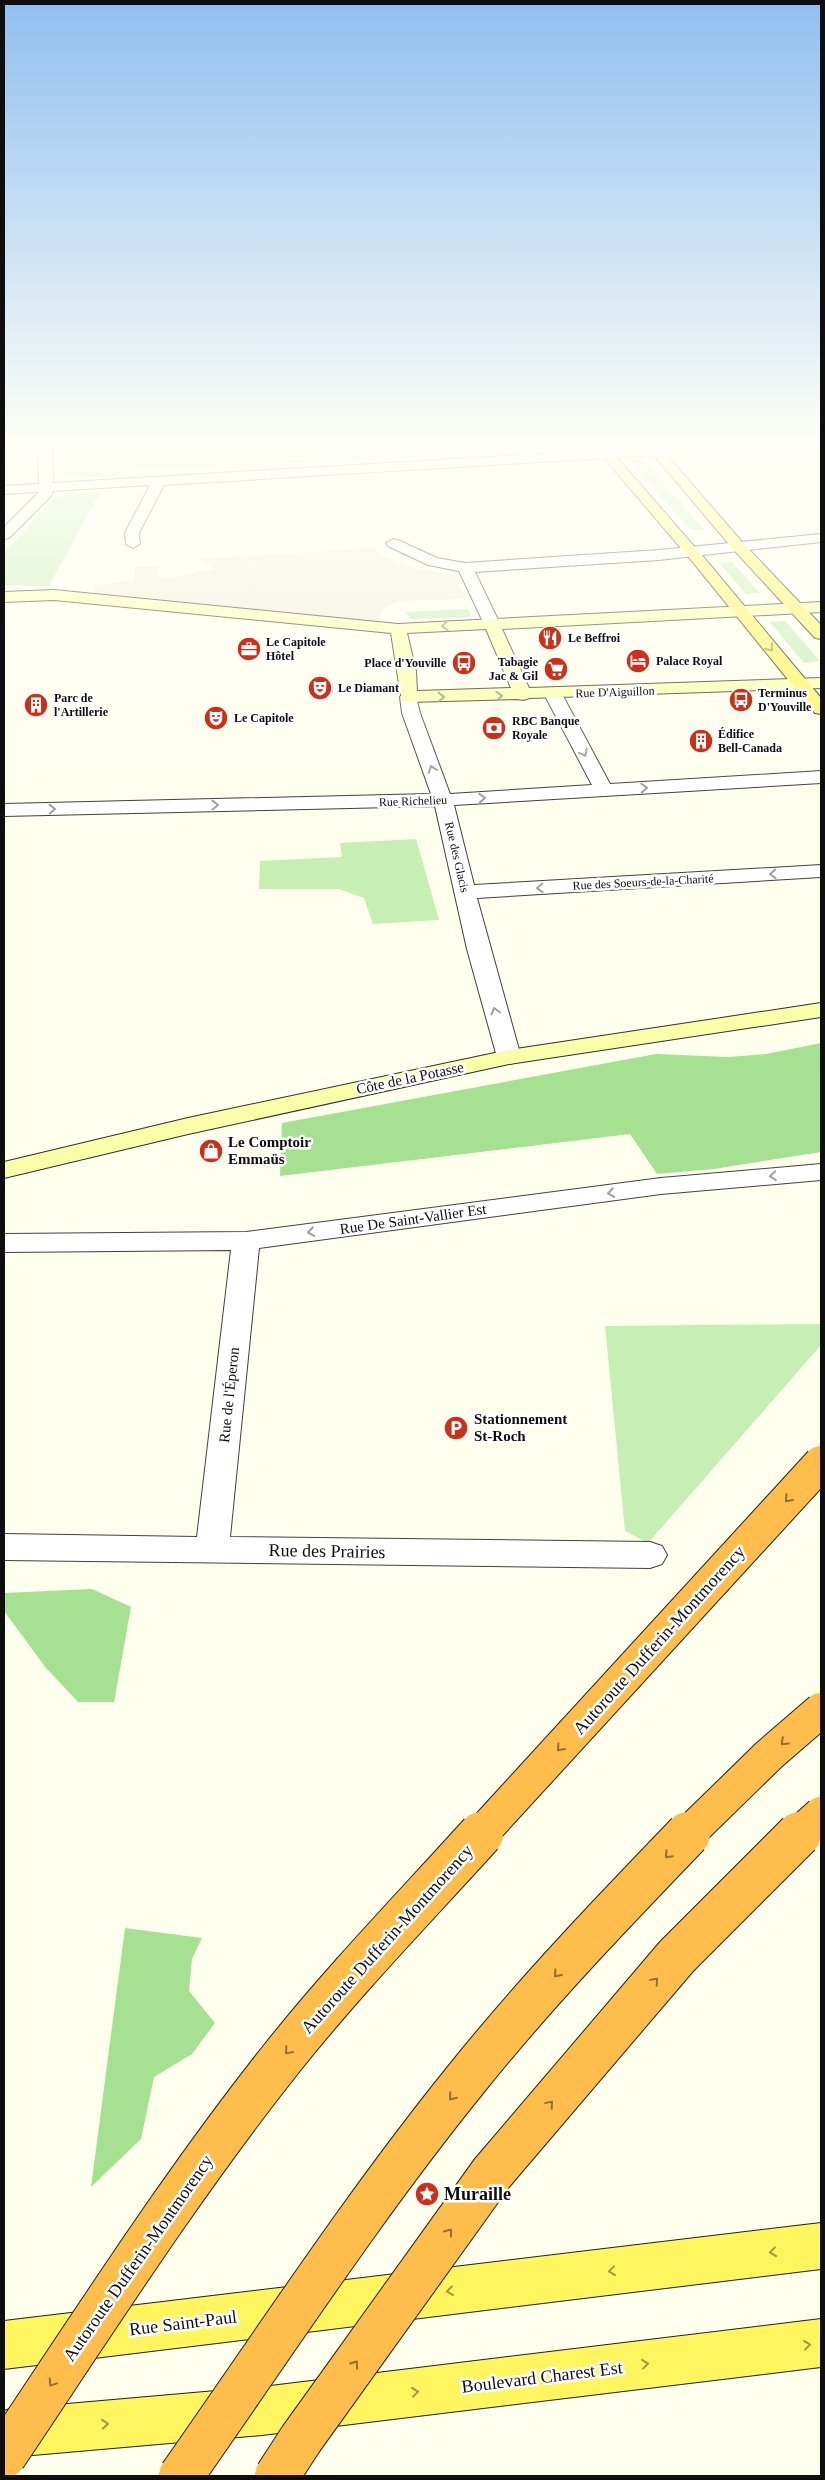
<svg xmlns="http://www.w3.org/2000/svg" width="825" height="2480" font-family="Georgia,serif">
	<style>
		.green { fill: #c7eeb3 }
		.forest { fill: #a6e191 }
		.pitch { fill: #dcf4c6 }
		.plaza { fill: #f0efdc }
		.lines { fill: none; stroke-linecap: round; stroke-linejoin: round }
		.street-casing { stroke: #414141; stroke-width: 2 }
		.secondary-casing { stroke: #303030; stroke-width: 2 }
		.primary-casing { stroke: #1f1f1f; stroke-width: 2 }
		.street { fill: #fff; fill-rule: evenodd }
		.secondary { fill: #f9ffa9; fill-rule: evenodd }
		.primary { fill: #fff55e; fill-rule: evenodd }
		.highway-bridge-far1-casing { stroke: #1f1f1f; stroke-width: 36; stroke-linecap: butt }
		.highway-bridge-casing { stroke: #1f1f1f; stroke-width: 46; stroke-linecap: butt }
		.highway-bridge-far1 { stroke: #ffbe4c; stroke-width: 34 }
		.highway-bridge { stroke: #ffbe4c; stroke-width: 44 }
		.oneway { stroke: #9b9f6b }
		.oneway2 { stroke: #9f993e }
		.oneway3 { stroke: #9f9f9f }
		.oneway4 { stroke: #936f30 }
		.labels { text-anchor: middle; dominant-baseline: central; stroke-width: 5; stroke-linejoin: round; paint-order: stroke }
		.far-poi-label { font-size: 12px; font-weight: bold; fill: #0e0e0e; stroke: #fff; text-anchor: start }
		.far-street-label { font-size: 12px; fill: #0e0e0e; stroke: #fff }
		.street-label { font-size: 15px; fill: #0e0e0e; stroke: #fff }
		.poi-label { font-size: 15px; font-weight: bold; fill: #0e0e0e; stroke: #fff; text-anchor: start }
		.near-street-label { font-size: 18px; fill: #0e0e0e; stroke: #fff }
		.near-poi-label { font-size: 18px; font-weight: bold; fill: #0e0e0e; stroke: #fff; text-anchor: start }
	</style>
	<rect width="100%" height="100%" fill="#ffe"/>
	<!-- green -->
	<path class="green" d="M66,446H558L562,451L125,471L124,476L80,478L63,474Z
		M642,458L704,530H691L627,459Z
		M104,491L95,501L49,586L4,585V552L56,497L70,493Z
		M732,562L760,593L746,594L719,563Z
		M468,609L471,617L410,619L406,612Z
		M785,621L820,661L804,663L770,622Z
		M416,839L439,920L373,924L364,898L339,889H259L260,861L342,857L340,843Z
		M821,1324V1345L648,1543L625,1531L605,1326Z"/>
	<!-- forest -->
	<path class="forest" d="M821,1043V1152L714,1169L657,1174L630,1134L280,1176L282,1123L656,1054L728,1057L766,1054Z
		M92,1589L131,1607L114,1702H78L46,1668L4,1611V1593Z
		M125,1928L202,1938L192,1959L189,1991L215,2023L192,2054L154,2077L141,2139L91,2187Z"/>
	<!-- pitch -->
	<path class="pitch" d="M470,472L474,480L443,481L439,473Z"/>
	<!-- plaza -->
	<path class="plaza" d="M373,548L386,557L410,567L454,575L466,599L398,601L382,610L380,622L97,593L94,590L96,585L134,580L135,567L159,566L158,576L166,578L214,569L199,559Z"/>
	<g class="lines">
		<!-- street casing -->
		<g class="street-casing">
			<path id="street" d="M38,446H52L53,483L655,447L662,451L655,455L164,485L139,533L140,544L133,548L126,544L125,533L150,485L53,491L51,496L9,538L4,539V527L39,492L4,494V486L39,484Z
				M821,534V542L659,560L475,572L500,624L492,629L484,624L459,571L428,565L388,546L386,543L393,539L398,540L437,558L465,563L659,550Z
				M553,689L559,690L562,694L610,784L821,771V783L454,805L474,885L821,865V877L477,898L521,1057L518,1062L509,1064L500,1062L497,1057L467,949L435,806L4,816V804L431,794L402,713L400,697L403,693H415L420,713L450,794L592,785L544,694L547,690Z
				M821,1164V1180L661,1194L259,1248L230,1537L650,1542L662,1546L667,1555L662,1564L650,1568L4,1560V1534L197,1537L231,1250L4,1252V1234L246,1232L661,1178Z"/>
		</g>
		<!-- secondary casing -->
		<g class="secondary-casing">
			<path id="secondary" d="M54,590L398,624L821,602V612L502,629L529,688L821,678V688L530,698L523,700L517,699L409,702L403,701C400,696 393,644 391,633L54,600L4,602V592ZM486,629L511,688L417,691L416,671L407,633Z
				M821,1003V1017L509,1064L188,1134L4,1178V1162L188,1118L509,1050Z"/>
		</g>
		<!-- primary casing -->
		<g class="primary-casing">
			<path id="primary" d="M594,446H607L706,560L821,698V714L815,713L696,566Z
				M646,446H659L743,543L821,625V639L815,638L733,549Z
				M821,2223V2269L4,2369V2321Z
				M821,2319V2367L262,2435L10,2457L4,2455V2411L10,2409L262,2387Z"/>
		</g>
		<!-- street -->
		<use href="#street" class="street"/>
		<!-- secondary -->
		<use href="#secondary" class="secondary"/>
		<!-- primary -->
		<use href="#primary" class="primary"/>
		<!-- highway-bridge-far1 casing -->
		<g class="highway-bridge-far1-casing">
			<path id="highway-bridge-far1" d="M480,1835L821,1463
				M687,1835L769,1755L821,1710
				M798,1835L821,1814"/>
		</g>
		<!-- highway-bridge casing -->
		<g class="highway-bridge-casing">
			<path id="highway-bridge" d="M4,2456C94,2322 181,2185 282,2058C344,1980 414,1908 481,1834
				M181,2476C275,2342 364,2205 467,2078C536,1992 612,1913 688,1834
				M277,2476L301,2439L492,2173L677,1956L799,1834"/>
		</g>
		<!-- highway-bridge-far1 -->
		<use href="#highway-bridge-far1" class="highway-bridge-far1"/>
		<!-- highway-bridge -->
		<use href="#highway-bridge" class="highway-bridge"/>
	</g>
	<!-- one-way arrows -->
	<defs><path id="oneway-chevron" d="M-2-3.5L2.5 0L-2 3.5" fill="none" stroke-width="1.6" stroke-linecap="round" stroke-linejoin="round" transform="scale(1.25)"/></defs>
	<g class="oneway">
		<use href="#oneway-chevron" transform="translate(445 626) rotate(177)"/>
		<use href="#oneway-chevron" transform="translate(499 696) rotate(-2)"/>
		<use href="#oneway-chevron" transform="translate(441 697) rotate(-1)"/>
	</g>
	<g class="oneway2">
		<use href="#oneway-chevron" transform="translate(770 648) rotate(51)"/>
		<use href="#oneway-chevron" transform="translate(773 2252) rotate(173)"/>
		<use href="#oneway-chevron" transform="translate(612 2271) rotate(173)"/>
		<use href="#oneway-chevron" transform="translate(450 2291) rotate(173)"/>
		<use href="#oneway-chevron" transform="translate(807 2345) rotate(-7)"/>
		<use href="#oneway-chevron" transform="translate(645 2364) rotate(-7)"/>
		<use href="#oneway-chevron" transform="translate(415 2392) rotate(-7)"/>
		<use href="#oneway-chevron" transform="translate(105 2424) rotate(-5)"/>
	</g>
	<g class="oneway3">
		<use href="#oneway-chevron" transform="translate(584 753) rotate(62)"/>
		<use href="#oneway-chevron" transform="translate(432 769) rotate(-110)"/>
		<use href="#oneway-chevron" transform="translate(644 788) rotate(-3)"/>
		<use href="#oneway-chevron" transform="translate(482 798) rotate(-4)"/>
		<use href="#oneway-chevron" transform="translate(215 805) rotate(-1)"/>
		<use href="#oneway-chevron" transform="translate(52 809) rotate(-1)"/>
		<use href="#oneway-chevron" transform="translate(773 874) rotate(177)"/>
		<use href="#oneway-chevron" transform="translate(540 888) rotate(177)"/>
		<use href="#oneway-chevron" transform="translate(495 1011) rotate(-105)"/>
		<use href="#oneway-chevron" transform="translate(773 1176) rotate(175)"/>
		<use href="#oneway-chevron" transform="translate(611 1193) rotate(172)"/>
		<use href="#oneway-chevron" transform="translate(311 1232) rotate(172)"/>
	</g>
	<g class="oneway4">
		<use href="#oneway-chevron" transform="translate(788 1499) rotate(132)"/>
		<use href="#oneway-chevron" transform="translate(784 1742) rotate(136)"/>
		<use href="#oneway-chevron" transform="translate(560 1748) rotate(132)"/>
		<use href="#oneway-chevron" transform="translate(668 1855) rotate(133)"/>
		<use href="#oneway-chevron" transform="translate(557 1974) rotate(132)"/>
		<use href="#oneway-chevron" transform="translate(655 1981) rotate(-49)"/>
		<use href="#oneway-chevron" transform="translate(288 2051) rotate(131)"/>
		<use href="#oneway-chevron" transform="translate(452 2097) rotate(129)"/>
		<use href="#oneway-chevron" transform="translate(550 2104) rotate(-50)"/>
		<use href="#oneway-chevron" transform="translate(449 2232) rotate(-54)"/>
		<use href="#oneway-chevron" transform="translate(355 2364) rotate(-54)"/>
		<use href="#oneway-chevron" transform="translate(52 2383) rotate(124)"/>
	</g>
	<!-- sky -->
	<linearGradient id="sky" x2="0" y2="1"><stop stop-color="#90bff0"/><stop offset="0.56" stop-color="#fffff7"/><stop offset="1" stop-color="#fffff7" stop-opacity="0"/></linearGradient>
	<rect width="825" height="794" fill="url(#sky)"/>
	<!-- icons -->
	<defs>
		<g id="restaurant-disc" transform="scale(1.25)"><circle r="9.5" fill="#cd2f17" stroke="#fff"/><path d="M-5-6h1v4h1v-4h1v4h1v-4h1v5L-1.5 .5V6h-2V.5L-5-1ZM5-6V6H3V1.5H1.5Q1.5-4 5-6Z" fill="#fff"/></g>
		<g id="office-disc" transform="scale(1.25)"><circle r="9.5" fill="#cd2f17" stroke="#fff"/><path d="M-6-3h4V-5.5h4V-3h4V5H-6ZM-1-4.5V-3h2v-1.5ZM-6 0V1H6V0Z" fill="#fff"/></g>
		<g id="hotel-disc" transform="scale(1.25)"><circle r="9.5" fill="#cd2f17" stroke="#fff"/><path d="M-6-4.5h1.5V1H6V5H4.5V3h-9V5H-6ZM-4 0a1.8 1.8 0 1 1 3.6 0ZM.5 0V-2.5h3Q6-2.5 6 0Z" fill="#fff"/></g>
		<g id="bus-disc" transform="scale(1.25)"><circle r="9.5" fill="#cd2f17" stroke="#fff"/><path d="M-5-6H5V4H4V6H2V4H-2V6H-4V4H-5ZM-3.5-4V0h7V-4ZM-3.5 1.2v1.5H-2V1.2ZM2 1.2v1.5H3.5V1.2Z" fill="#fff"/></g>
		<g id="supermarket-disc" transform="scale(1.25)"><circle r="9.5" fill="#cd2f17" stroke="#fff"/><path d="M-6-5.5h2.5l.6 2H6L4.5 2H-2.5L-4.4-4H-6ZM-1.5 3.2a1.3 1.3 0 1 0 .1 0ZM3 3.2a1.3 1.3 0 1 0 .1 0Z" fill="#fff"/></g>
		<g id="theatre-disc" transform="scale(1.25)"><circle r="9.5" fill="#cd2f17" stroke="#fff"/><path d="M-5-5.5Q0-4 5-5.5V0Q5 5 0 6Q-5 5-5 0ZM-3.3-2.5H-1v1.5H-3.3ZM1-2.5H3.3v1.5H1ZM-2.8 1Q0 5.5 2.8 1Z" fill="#fff"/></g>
		<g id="building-disc" transform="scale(1.25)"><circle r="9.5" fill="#cd2f17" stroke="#fff"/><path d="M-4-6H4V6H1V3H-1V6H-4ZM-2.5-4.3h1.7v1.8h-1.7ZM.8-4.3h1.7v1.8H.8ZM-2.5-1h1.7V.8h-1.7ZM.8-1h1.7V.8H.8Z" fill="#fff"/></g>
		<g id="bank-disc" transform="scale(1.25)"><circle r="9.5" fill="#cd2f17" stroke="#fff"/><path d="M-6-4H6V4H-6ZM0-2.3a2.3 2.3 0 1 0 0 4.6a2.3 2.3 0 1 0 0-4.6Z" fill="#fff"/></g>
		<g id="shop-disc" transform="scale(1.25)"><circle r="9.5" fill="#cd2f17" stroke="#fff"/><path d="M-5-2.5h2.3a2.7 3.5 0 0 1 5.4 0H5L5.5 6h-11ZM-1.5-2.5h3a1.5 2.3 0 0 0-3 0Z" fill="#fff"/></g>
		<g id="parking-disc" transform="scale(1.25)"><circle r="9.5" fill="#cd2f17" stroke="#fff"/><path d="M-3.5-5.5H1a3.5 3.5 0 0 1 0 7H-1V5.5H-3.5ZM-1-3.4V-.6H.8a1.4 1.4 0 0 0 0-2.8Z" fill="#fff"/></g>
		<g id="sight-disc" transform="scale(1.25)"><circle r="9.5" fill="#cd2f17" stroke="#fff"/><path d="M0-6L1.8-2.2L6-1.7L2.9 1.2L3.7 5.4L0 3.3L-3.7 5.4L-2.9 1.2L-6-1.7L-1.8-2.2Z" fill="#fff"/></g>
	</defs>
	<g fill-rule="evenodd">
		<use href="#restaurant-disc" x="550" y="638"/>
		<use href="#office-disc" x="249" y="649"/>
		<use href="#hotel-disc" x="638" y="661"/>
		<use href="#bus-disc" x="464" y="663"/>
		<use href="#supermarket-disc" x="556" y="669"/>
		<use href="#theatre-disc" x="320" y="688"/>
		<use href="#bus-disc" x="741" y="700"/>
		<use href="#building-disc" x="36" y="705"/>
		<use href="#theatre-disc" x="216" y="718"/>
		<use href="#bank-disc" x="494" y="728"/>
		<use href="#building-disc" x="701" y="741"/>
		<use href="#shop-disc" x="211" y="1151"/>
		<use href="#parking-disc" x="456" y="1428"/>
		<use href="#sight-disc" x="427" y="2194"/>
	</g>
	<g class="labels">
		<!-- far-poi labels -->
		<g class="far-poi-label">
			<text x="568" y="638">Le Beffroi</text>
			<text x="266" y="642">Le Capitole<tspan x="266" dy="14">Hôtel</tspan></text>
			<text x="656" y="661">Palace Royal</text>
			<text x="538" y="662" text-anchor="end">Tabagie<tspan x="538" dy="14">Jac &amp; Gil</tspan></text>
			<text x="446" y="663" text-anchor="end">Place d'Youville</text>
			<text x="338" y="688">Le Diamant</text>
			<text x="758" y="693">Terminus<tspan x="758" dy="14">D'Youville</tspan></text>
			<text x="54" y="698">Parc de<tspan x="54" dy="14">l'Artillerie</tspan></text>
			<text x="234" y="718">Le Capitole</text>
			<text x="512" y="721">RBC Banque<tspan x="512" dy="14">Royale</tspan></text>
			<text x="718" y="734">Édifice<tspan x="718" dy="14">Bell-Canada</tspan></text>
		</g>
		<!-- far-street labels -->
		<g class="far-street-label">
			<text transform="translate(615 692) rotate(-2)">Rue D'Aiguillon</text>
			<text transform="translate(413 801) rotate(-2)">Rue Richelieu</text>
			<text transform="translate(457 857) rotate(77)">Rue des Glacis</text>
			<text transform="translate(643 882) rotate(-3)">Rue des Soeurs-de-la-Charité</text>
		</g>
		<!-- street labels -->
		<g class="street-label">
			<text transform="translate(410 1078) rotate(-12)">Côte de la Potasse</text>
			<text transform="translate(413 1219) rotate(-8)">Rue De Saint-Vallier Est</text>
			<text transform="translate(229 1395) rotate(-84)">Rue de l'Éperon</text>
		</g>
		<!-- poi labels -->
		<g class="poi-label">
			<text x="228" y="1142">Le Comptoir<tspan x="228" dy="17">Emmaüs</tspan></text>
			<text x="474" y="1419">Stationnement<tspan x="474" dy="17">St-Roch</tspan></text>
		</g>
		<!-- near-street labels -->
		<g class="near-street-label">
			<text transform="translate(327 1551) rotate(1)">Rue des Prairies</text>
			<text transform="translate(659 1640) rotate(-48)">Autoroute Dufferin-Montmorency</text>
			<text transform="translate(387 1939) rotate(-48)">Autoroute Dufferin-Montmorency</text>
			<text transform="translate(138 2258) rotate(-55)">Autoroute Dufferin-Montmorency</text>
			<text transform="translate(183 2323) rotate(-7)">Rue Saint-Paul</text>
			<text transform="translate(542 2377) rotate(-7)">Boulevard Charest Est</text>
		</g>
		<!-- near-poi labels -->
		<g class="near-poi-label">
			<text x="444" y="2194">Muraille</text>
		</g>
	</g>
	<!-- border -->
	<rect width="825" height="2480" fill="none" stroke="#0e0e0e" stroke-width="10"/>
</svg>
